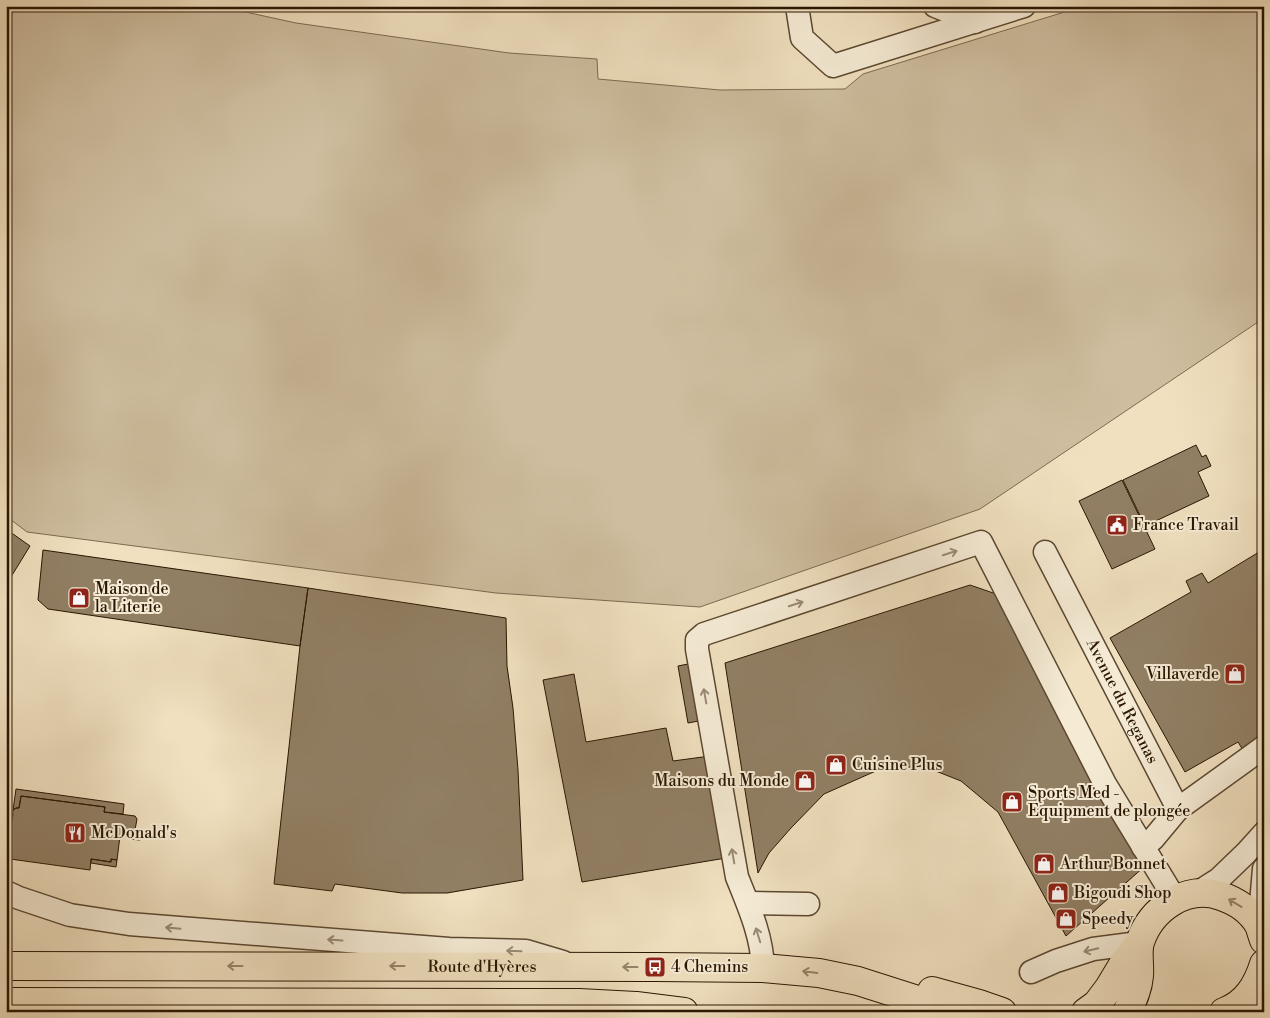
<svg xmlns="http://www.w3.org/2000/svg" width="1270" height="1018" font-family="'Libre Bodoni',serif">
	<style>
		.green { fill: #cebe9f; stroke: #7c6a50 }
		.building { fill: #917f64; stroke: #2a1602 }
		.lines { fill: none; stroke-linecap: round; stroke-linejoin: round }
		.minor-casing { stroke: #5c4831; stroke-width: 25 }
		.major-casing { stroke: #2a1602; stroke-width: 30 }
		.minor { stroke: #f5ebd5; stroke-width: 22 }
		.major { stroke: #f0e0bf; stroke-width: 28 }
		.oneway { stroke: #9a8b76 }
		.oneway2 { stroke: #97856a }
		.labels { text-anchor: middle; dominant-baseline: central; stroke-width: 4; stroke-linejoin: round; paint-order: stroke }
		.poi-label { font-size: 16px; fill: #2a1602; stroke: #f5ebd5; text-anchor: start }
		.street-label { font-size: 16px; fill: #2a1602; stroke: #f5ebd5 }
	</style>
	<rect width="100%" height="100%" fill="#f0e0bf"/>
	<filter id="stains"><feTurbulence type="fractalNoise" baseFrequency=".004" numOctaves="4"/><feColorMatrix values="0 0 0 0 .2 0 0 0 0 .09 0 0 0 0 .02 0 0 0 .5 -.17"/></filter>
	<radialGradient id="worn" r=".72"><stop offset=".6" stop-color="#630" stop-opacity="0"/><stop offset="1" stop-color="#630" stop-opacity=".3"/></radialGradient>
	<!-- green -->
	<path class="green" d="M6,6H218L296,23L509,53L597,59L598,79L720,90L845,89L863,74L1084,6H1264V318L980,509L700,607L496,593L27,532L6,516Z"/>
	<!-- building -->
	<path class="building" d="M1196,445L1202,457L1206,455L1211,466L1198,472L1209,496L1145,526L1123,480Z
		M1122,480L1155,549L1112,569L1079,501Z
		M6,529L30,546L6,585Z
		M1264,549V739L1243,750L1238,742L1185,772L1110,638L1191,592L1186,581L1202,573L1208,583Z
		M43,550L308,588L300,646L48,609L38,600Z
		M970,585L1002,596L1145,866L1066,936L998,812L961,781L923,766L878,770L824,794L791,828L769,853L758,873L725,663Z
		M308,588L506,618L507,666L513,708L518,770L523,880L447,893H402L335,884L332,891L274,884L300,646Z
		M693,663L704,720L688,723L678,666Z
		M574,674L586,742L666,728L673,761L710,756L726,858L582,882L543,680Z
		M16,789L124,804L123,814L104,812L105,807L21,796L19,808H16L13,810Z
		M21,796L105,807L104,812L135,816L137,819L135,830L141,831L140,840L129,839L130,837L120,836L117,860L111,859V862L91,859L90,870L10,859L11,849L8,848L13,810L16,808H19Z
		M6,813L13,814L9,838H6Z
		M91,859L111,862V859L117,860L116,867L91,863Z"/>
	<g class="lines">
		<!-- minor casing -->
		<g class="minor-casing">
			<g id="minor">
				<path d="M797,6L802,38L833,66L1024,6"/>
				<path d="M935,6L975,22"/>
				<path id="s1" d="M1045,552L1178,809L1264,747"/>
				<path d="M1143,847L1153,839L1178,809"/>
				<path d="M6,892L19,898L70,915L129,924L449,949L526,951L563,962"/>
				<path d="M1197,893L1219,879L1246,853L1264,833"/>
				<path d="M748,903L808,904"/>
				<path d="M1259,926L1264,869"/>
				<path d="M763,968C762,936 749,907 737,877L697,649V640L704,634L981,542L1105,784L1175,899"/>
				<path d="M1031,972L1056,961L1093,949L1139,943"/>
			</g>
		</g>
		<!-- major casing -->
		<g class="major-casing">
			<g id="major">
				<path id="s2" d="M6,966L655,967L763,968L819,973L858,981L927,1003L951,1012"/>
				<path d="M932,991L979,1004L1002,1012"/>
				<path d="M6,1002L579,1003L636,1006L684,1012"/>
				<path d="M1086,1012L1097,1004L1109,988L1124,963L1139,943"/>
				<path d="M1127,1012C1133,1000 1138,989 1139,976C1140,965 1137,952 1140,942C1151,909 1186,884 1221,896C1236,901 1251,911 1259,925C1261,930 1262,935 1264,940"/>
				<path d="M1224,1012C1246,1004 1257,986 1264,964"/>
			</g>
		</g>
		<!-- minor -->
		<use href="#minor" class="minor"/>
		<!-- major -->
		<use href="#major" class="major"/>
	</g>
	<!-- one-way arrows -->
	<defs><path id="oneway-shaft" d="M-6 0H5M1.5-3L5.5 0L1.5 3" fill="none" stroke-width="1.6" stroke-linecap="round" stroke-linejoin="round" transform="scale(1.25)"/></defs>
	<g class="oneway">
		<use href="#oneway-shaft" transform="translate(950 553) rotate(-18)"/>
		<use href="#oneway-shaft" transform="translate(796 604) rotate(-18)"/>
		<use href="#oneway-shaft" transform="translate(705 696) rotate(-100)"/>
		<use href="#oneway-shaft" transform="translate(733 856) rotate(-100)"/>
		<use href="#oneway-shaft" transform="translate(173 928) rotate(-175)"/>
		<use href="#oneway-shaft" transform="translate(758 935) rotate(-107)"/>
		<use href="#oneway-shaft" transform="translate(335 940) rotate(-176)"/>
		<use href="#oneway-shaft" transform="translate(1091 950) rotate(166)"/>
		<use href="#oneway-shaft" transform="translate(514 951) rotate(-178)"/>
	</g>
	<g class="oneway2">
		<use href="#oneway-shaft" transform="translate(1235 903) rotate(-149)"/>
		<use href="#oneway-shaft" transform="translate(235 966) rotate(-180)"/>
		<use href="#oneway-shaft" transform="translate(397 966) rotate(-180)"/>
		<use href="#oneway-shaft" transform="translate(630 967) rotate(180)"/>
		<use href="#oneway-shaft" transform="translate(810 972) rotate(-173)"/>
	</g>
	<!-- icons -->
	<defs>
		<g id="civic-square" transform="scale(1.125)"><rect x="-9" y="-9" width="18" height="18" rx="4" fill="#8f2418" stroke="#f5ebd5"/><path d="M-.6-6.5H3V-4.5H.6V-3L4-1V1h2V6H-6V1h2V-1L-.6-3ZM-1.2 2.5V6h2.4V2.5Z" fill="#fff"/></g>
		<g id="shop-square" transform="scale(1.125)"><rect x="-9" y="-9" width="18" height="18" rx="4" fill="#8f2418" stroke="#f5ebd5"/><path d="M-5-2.5h2.3a2.7 3.5 0 0 1 5.4 0H5L5.5 6h-11ZM-1.5-2.5h3a1.5 2.3 0 0 0-3 0Z" fill="#fff"/></g>
		<g id="restaurant-square" transform="scale(1.125)"><rect x="-9" y="-9" width="18" height="18" rx="4" fill="#8f2418" stroke="#f5ebd5"/><path d="M-5-6h1v4h1v-4h1v4h1v-4h1v5L-1.5 .5V6h-2V.5L-5-1ZM5-6V6H3V1.5H1.5Q1.5-4 5-6Z" fill="#fff"/></g>
		<g id="bus-square" transform="scale(1.125)"><rect x="-9" y="-9" width="18" height="18" rx="4" fill="#8f2418" stroke="#f5ebd5"/><path d="M-5-6H5V4H4V6H2V4H-2V6H-4V4H-5ZM-3.5-4V0h7V-4ZM-3.5 1.2v1.5H-2V1.2ZM2 1.2v1.5H3.5V1.2Z" fill="#fff"/></g>
	</defs>
	<g fill-rule="evenodd">
		<use href="#civic-square" x="1117" y="525"/>
		<use href="#shop-square" x="79" y="598"/>
		<use href="#shop-square" x="1235" y="674"/>
		<use href="#shop-square" x="836" y="765"/>
		<use href="#shop-square" x="805" y="781"/>
		<use href="#shop-square" x="1012" y="802"/>
		<use href="#restaurant-square" x="75" y="833"/>
		<use href="#shop-square" x="1044" y="864"/>
		<use href="#shop-square" x="1058" y="893"/>
		<use href="#shop-square" x="1066" y="919"/>
		<use href="#bus-square" x="655" y="967"/>
	</g>
	<g class="labels">
		<!-- poi labels -->
		<g class="poi-label">
			<text x="1133" y="525">France Travail</text>
			<text x="95" y="589">Maison de<tspan x="95" dy="18">la Literie</tspan></text>
			<text x="1219" y="674" text-anchor="end">Villaverde</text>
			<text x="852" y="765">Cuisine Plus</text>
			<text x="789" y="781" text-anchor="end">Maisons du Monde</text>
			<text x="1028" y="793">Sports Med -<tspan x="1028" dy="18">Equipment de plongée</tspan></text>
			<text x="91" y="833">McDonald's</text>
			<text x="1060" y="864">Arthur Bonnet</text>
			<text x="1074" y="893">Bigoudi Shop</text>
			<text x="1082" y="919">Speedy</text>
			<text x="671" y="967">4 Chemins</text>
		</g>
		<!-- street labels -->
		<g class="street-label">
			<text stroke="none"><textPath href="#s1" startOffset="168">Avenue du Reganas</textPath></text>
			<text stroke="none"><textPath href="#s2" startOffset="476">Route d'Hyères</textPath></text>
		</g>
	</g>
	<!-- margin -->
	<rect width="1270" height="1018" fill="none" stroke="#f0e0bf" stroke-width="25"/>
	<rect x="8" y="8" width="1255" height="1003" fill="none" stroke="#2a1602" stroke-width="2.5"/>
	<rect x="12" y="12" width="1245" height="993" fill="none" stroke="#2a1602"/>
	<rect width="100%" height="100%" filter="url(#stains)"/>
	<rect width="100%" height="100%" fill="url(#worn)"/>
</svg>
